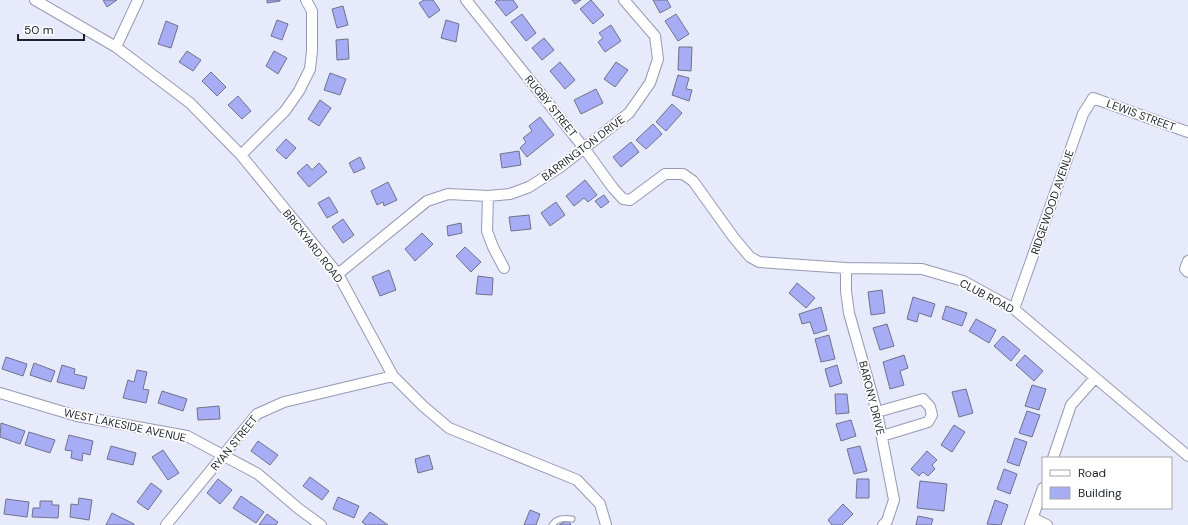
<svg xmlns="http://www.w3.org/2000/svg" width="1188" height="525" font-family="'DM Sans',sans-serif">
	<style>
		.building { fill: #a7adf5; stroke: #6f728b }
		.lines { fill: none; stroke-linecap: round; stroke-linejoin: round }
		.lane-casing { stroke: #9699b4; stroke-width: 7 }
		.street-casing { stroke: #9699b4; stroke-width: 12 }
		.lane { stroke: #fff; stroke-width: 5 }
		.street { stroke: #fff; stroke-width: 10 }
		.labels { text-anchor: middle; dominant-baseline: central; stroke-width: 3.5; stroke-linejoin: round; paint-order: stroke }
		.street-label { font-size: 11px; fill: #1e202a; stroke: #fff }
	</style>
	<rect width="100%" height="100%" fill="#e7eafb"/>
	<!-- building -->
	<path class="building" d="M103,0H117L107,7Z
		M267,0H280V1L267,3Z
		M424,0H433L440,10L429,18L419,3Z
		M497,0H513L518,7L506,16L495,2Z
		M572,0H581L575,4Z
		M591,0L604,15L593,24L580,9Z
		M653,0H667L671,7L660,13Z
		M343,6L348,25L337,28L332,9Z
		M522,14L536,33L526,41L511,22Z
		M676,14L689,34L678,41L665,21Z
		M277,20L288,24L282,40L271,36Z
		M446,20L459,24L456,42L441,38Z
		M166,21L178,26L171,48L158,44Z
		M611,25L621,41L605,52L598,42L603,38L599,33Z
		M544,38L554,50L542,60L532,48Z
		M348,39L349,59L337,60L336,40Z
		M679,47H692L691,71L678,70Z
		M187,51L201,60L193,71L179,62Z
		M274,51L287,58L278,74L266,66Z
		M560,62L575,80L565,89L550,71Z
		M616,62L628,70L615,87L604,79Z
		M211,72L226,87L217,96L202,81Z
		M330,73L346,79L340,95L324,90Z
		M678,75L689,78L686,89L692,90L689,101L672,95Z
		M596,89L603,103L581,114L574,100Z
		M238,96L251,111L242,119L228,105Z
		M320,100L331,108L319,126L308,119Z
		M672,104L682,113L666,131L656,122Z
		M540,117L554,135L527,157L520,148L526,142L523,138L532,131L529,126Z
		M653,124L662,134L646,149L636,140Z
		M286,139L296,148L286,159L276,150Z
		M631,142L639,152L621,167L613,157Z
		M519,151L521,165L502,168L500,154Z
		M360,157L365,168L354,173L349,163Z
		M319,163L327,172L309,187L297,173L307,164L312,170Z
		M585,180L597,195L588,202L584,198L574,206L566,196Z
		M388,182L397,200L384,206L383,202L377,205L371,191Z
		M604,195L609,202L601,208L595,201Z
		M329,197L338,212L327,218L318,203Z
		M556,202L565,215L550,226L541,213Z
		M529,215L531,229L511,231L509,217Z
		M343,219L354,235L343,243L332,227Z
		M461,223L462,233L448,236L447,226Z
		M422,233L433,244L415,261L405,249Z
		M465,247L481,262L471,272L456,256Z
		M389,270L396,290L380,296L372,277Z
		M478,276L493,278L492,295L476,294Z
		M797,283L815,298L806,308L789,293Z
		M882,290L885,313L871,315L868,292Z
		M913,297L935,304L931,317L919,313L917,322L907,319Z
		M946,306L967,313L962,326L942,319Z
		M821,307L827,330L814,334L810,322L802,324L799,314Z
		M976,319L996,330L989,343L969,331Z
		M887,324L894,346L880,350L873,328Z
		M829,335L835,359L821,362L815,339Z
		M1003,336L1020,350L1011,361L994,346Z
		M904,355L908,368L900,371L904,385L890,389L883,362Z
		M1025,355L1043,371L1034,381L1016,365Z
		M6,357L27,364L23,376L2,369Z
		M34,363L55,371L51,382L30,375Z
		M62,365L75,369L74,374L87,377L84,389L57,382Z
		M837,365L842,383L830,387L825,369Z
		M137,370L147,372L143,389L149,390L146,403L123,398L128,380L134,382Z
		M1032,385L1046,389L1039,410L1025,406Z
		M966,389L973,413L959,417L952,392Z
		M162,391L187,399L183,411L158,403Z
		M835,394H847L849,413L836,414Z
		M219,406L220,419L198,420L197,408Z
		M1027,411L1040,415L1032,437L1019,433Z
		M851,420L856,436L841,441L836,424Z
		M1,423L25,431L20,444L0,437Z
		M954,425L965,432L952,452L941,445Z
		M29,432L55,440L50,453L25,445Z
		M69,435L93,441L90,455L83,453L82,461L71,458L72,451L65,450Z
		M1015,438L1027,442L1019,466L1007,462Z
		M258,441L278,455L270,465L251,451Z
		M111,446L136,453L133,465L107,459Z
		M860,446L867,471L854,474L847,449Z
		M163,450L179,473L168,480L152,457Z
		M927,451L937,460L932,465L935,469L928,476L923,472L919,476L911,469Z
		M429,455L433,469L418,473L415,459Z
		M1004,469L1017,474L1010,494L997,489Z
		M310,477L329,491L322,500L303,486Z
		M218,479L232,490L220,504L207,493Z
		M857,479H869V498H856Z
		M920,481L947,484L944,511L917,508Z
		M151,483L162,491L148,510L137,502Z
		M241,496L264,512L256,523L233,508Z
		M338,497L359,506L354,518L333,509Z
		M79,498L92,500L89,520L70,517L71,504L78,505Z
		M6,499L29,502L27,517L4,514Z
		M995,500L1008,505L1001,525L987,524Z
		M40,501H52V505H59L58,518L32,517L33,508H40Z
		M843,504L853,514L842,525H832L828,520Z
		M530,510L540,514L536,525H524Z
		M370,512L388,525H366L362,522Z
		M112,513L134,524V525H106Z
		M267,514L278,522L276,525H259Z
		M918,516L933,519L931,525H916Z
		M568,520L571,525H559Z"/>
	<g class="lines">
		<!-- lane casing -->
		<g class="lane-casing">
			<path id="lane" d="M552,525C557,518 564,518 572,519"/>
		</g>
		<!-- street casing -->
		<g class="street-casing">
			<path id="street" d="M35,0L116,47L190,103L241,155L338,274L393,376L423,406L449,428L577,480L600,504L606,525
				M466,0L584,148L613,188L623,199L630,200L665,174H683L693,181L734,238L750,257L759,262L846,268L922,269L963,281L1014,309L1188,456
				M116,47L138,0
				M241,155L285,111L299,91L310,69L312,51V11L306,0
				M488,196L487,231L493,247L504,268
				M1188,261L1185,269L1188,272
				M846,268V291L849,313L877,412L894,500L887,521L883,525
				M338,274L427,201L448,194L488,196L510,194L529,187L559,168L629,113L650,83L658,59L655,36L624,0
				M1014,309L1083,114L1093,98L1188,132
				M0,393L77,416L187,436L258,474L299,509L321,525
				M877,412L923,399L930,407L932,415L928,422L882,436
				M1053,458L1071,405L1095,378
				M1033,518L1047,525
				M166,525L257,414L284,402L393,376
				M1030,525L1043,488"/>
		</g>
		<!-- lane -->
		<use href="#lane" class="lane"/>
		<!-- street -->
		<use href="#street" class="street"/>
	</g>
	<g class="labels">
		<!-- street labels -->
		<g class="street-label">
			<text transform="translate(551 106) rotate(51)">RUGBY STREET</text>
			<text transform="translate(1141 115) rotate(20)">LEWIS STREET</text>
			<text transform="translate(583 148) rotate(-37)">BARRINGTON DRIVE</text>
			<text transform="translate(1052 202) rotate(-71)">RIDGEWOOD AVENUE</text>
			<text transform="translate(313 246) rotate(52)">BRICKYARD ROAD</text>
			<text transform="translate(987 296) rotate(28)">CLUB ROAD</text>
			<text transform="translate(872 398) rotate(76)">BARONY DRIVE</text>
			<text transform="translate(125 425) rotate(12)">WEST LAKESIDE AVENUE</text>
			<text transform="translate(234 443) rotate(-51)">RYAN STREET</text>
		</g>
	</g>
	<!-- legend -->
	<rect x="1042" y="457" width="130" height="52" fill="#ffffff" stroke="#a5a6aa"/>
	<rect x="1050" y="470" width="20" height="6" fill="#ffffff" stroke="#a5a6aa"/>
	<text x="1078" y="477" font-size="12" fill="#1e202a">Road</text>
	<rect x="1050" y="487" width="20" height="12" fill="#a7adf5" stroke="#a5a6aa"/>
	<text x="1078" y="497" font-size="12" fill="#1e202a">Building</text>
	<!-- scale -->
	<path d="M18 34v6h66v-6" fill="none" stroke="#1e202a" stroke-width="2"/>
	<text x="24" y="34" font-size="12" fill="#1e202a" stroke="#ffffff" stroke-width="3" paint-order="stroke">50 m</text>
</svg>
